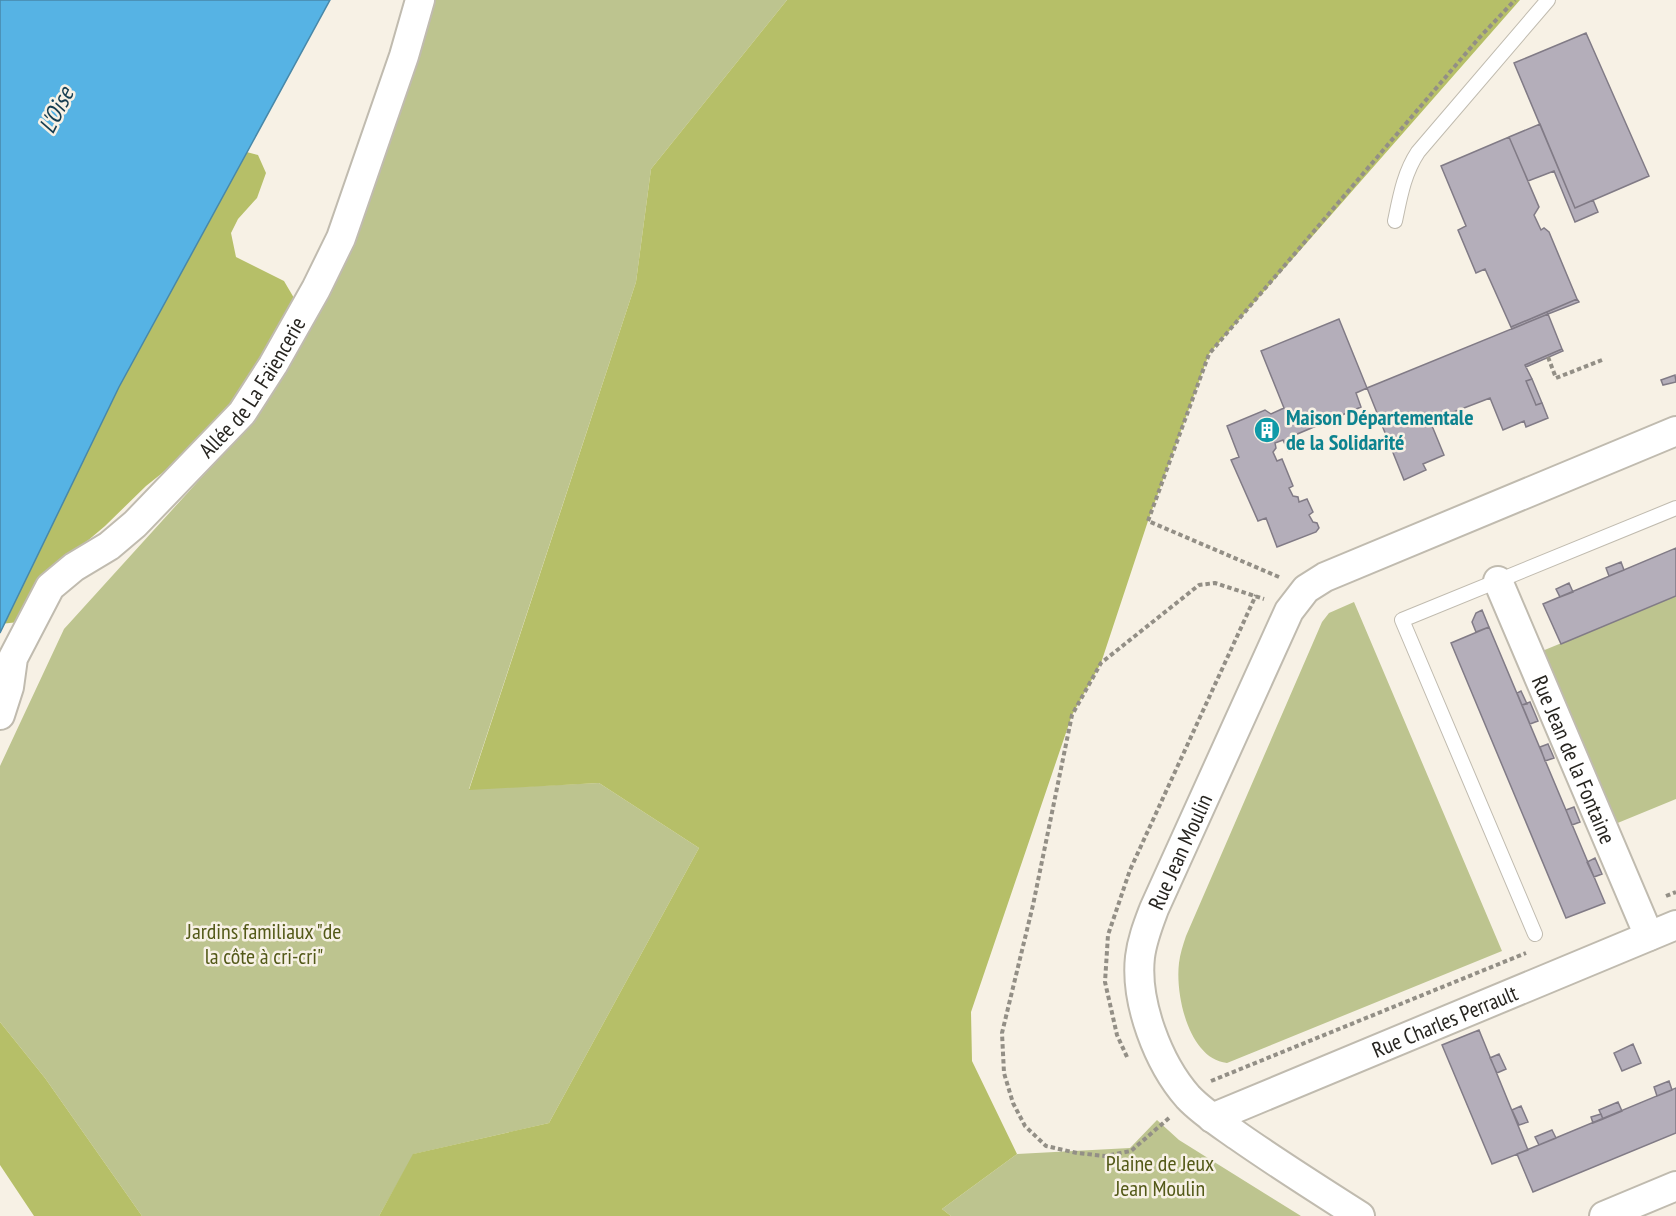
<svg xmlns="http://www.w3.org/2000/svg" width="1676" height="1216" font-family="'PT Sans Narrow',sans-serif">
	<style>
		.green { fill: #bdc48f }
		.forest { fill: #b6bf68 }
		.water { fill: #56b3e4; stroke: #4888a9; stroke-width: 1.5 }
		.building { fill: #b4aeba; stroke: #817b86; stroke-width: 1.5 }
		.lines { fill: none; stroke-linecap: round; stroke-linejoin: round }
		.lane-casing { stroke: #c0bbaf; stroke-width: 16 }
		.street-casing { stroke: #c0bbaf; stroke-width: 32 }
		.path { stroke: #938f86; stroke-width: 4; stroke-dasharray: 4.5 3; stroke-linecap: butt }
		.lane { stroke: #fff; stroke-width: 14 }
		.street { stroke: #fff; stroke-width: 28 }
		.labels { text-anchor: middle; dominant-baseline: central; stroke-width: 5; stroke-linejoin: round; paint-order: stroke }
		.street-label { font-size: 22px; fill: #272520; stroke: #f7f1e5 }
		.culture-label { font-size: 22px; font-weight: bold; fill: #0d838f; stroke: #f7f1e5; text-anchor: start }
		.park-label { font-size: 22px; fill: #535918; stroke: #f7f1e5 }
		.water-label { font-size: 24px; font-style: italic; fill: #143c50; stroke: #f7f1e5 }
	</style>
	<rect width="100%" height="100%" fill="#f7f1e5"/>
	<!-- green -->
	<path class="green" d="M430,0H787L651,169L636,282L469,789L599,783L699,848L549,1123L414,1154L379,1216H142L45,1078L0,1022V766L64,629L260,413L340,270Z
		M1676,596V799L1603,829L1530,656Z
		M1354,602L1502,951L1227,1063C1189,1059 1175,995 1179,963C1180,954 1183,945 1186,936L1322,622L1329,613Z
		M1157,1120L1179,1140L1301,1216H951L942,1209L1017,1154L1130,1148Z"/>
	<!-- forest -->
	<path class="forest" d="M787,0H1520L1209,354L1148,521L1101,663L1072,715L971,1012L972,1061L1017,1154L942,1209L951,1216H379L413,1154L549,1123L699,848L599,783L469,790L636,282L651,169Z
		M239,150L258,155L266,173L257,198L238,219L231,233L236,257L284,281L294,298L291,333L273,365L171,466L146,486L105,526L66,559L19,622L0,624V566Z
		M0,1022L45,1078L142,1216H34L0,1165Z"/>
	<!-- water -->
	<path class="water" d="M0,0H330L119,387L0,633Z"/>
	<!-- building -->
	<path class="building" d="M1586,33L1649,176L1575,208L1514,63Z
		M1540,124L1575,208L1593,200L1598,212L1575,222L1554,171L1528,181L1509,137Z
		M1509,137L1539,207L1534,215L1541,230L1544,228L1549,232L1577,299L1511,327L1485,269L1476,273L1458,230L1466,226L1441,166Z
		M1577,299L1579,302L1548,314L1547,312Z
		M1547,312L1548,314L1512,329L1511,327Z
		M1548,314L1562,349L1525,365L1532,379L1526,381L1536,405L1542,403L1548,418L1526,427L1524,421L1503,430L1490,398L1430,421L1444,455L1423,464L1426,470L1404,480L1367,388Z
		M1339,319L1367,388L1356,393L1361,407L1295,435L1300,446L1288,451L1283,440L1275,443L1276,448L1273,452L1277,461L1282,459L1293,486L1289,488L1293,496L1298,497L1299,502L1307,499L1313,512L1309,515L1313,522L1317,523L1319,528L1316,532L1277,547L1266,518L1258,521L1231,460L1239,457L1227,426L1265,410L1271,414L1284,408L1261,351Z
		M1562,349L1563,351L1526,367L1525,365Z
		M1675,375L1676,382L1663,385L1661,380Z
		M1532,379L1542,403L1536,405L1526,381Z
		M1676,548V596L1561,644L1543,604Z
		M1621,562L1624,570L1609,576L1606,568Z
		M1569,583L1573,592L1560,597L1556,589Z
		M1482,610L1489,627L1476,632L1472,622L1476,613Z
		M1489,627L1605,903L1566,918L1451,643Z
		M1521,691L1527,704L1522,705L1517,693Z
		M1530,702L1538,721L1530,724L1522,705Z
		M1548,744L1554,758L1545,761L1540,747Z
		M1574,807L1580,822L1572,825L1566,810Z
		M1595,858L1602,874L1594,877L1587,862Z
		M1479,1030L1528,1150L1492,1164L1442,1045Z
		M1633,1044L1641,1063L1622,1071L1614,1053Z
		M1499,1054L1506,1069L1497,1073L1490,1058Z
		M1669,1081L1672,1090L1657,1096L1654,1087Z
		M1676,1088V1133L1533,1192L1517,1154Z
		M1618,1102L1622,1111L1603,1119L1599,1110Z
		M1521,1106L1528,1122L1519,1125L1512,1110Z
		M1601,1114L1603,1119L1593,1123L1591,1117Z
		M1552,1130L1556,1138L1539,1145L1535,1137Z"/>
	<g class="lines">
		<!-- lane casing -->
		<g class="lane-casing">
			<path id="lane" d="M1395,221C1400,197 1404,173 1418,152L1548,0
				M1535,934L1402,620L1676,508"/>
		</g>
		<!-- street casing -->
		<g class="street-casing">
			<g id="street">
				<path id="s1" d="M1498,581L1649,936"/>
				<path id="s2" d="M0,715L9,687L13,658L50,587L74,567L109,546L135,524L242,413L273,365L316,289L341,238L404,56L420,0"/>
				<path id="s3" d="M1212,1118L1676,925"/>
				<path id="s4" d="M1360,1216C1319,1190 1278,1164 1238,1136C1221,1124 1202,1112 1188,1097C1158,1063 1135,1002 1140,957C1142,940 1148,925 1154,909L1289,611L1306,589L1325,577L1676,431"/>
				<path d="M1604,1216L1676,1186"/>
			</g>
		</g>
		<!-- path -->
		<path class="path" d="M1548,357L1556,378L1602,360
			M1279,577L1148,521L1209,354L1479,38L1515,0
			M1666,896L1676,892
			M1127,1057L1117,1035L1105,982L1108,935L1130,870L1256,595
			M1211,1081L1526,953
			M1169,1118L1131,1151L1105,1156L1077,1153L1046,1146L1025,1126L1013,1103L1004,1073L1002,1033L1033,905L1072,715L1101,663L1199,585L1215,583L1264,599"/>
		<!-- lane -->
		<use href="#lane" class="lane"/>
		<!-- street -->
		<use href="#street" class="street"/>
	</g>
	<!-- icons -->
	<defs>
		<g id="building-disc" transform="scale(1.35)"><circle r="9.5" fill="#0f9aa8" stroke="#f7f1e5"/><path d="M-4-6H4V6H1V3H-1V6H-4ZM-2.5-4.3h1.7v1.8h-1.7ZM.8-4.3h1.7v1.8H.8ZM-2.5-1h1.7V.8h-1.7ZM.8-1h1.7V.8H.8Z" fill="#fff"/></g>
	</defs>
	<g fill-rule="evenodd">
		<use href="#building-disc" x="1267" y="430"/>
	</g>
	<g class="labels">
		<!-- street labels -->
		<g class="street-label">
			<text stroke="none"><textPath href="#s2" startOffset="426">Allée de La Faïencerie</textPath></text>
			<text stroke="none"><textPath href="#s1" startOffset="194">Rue Jean de la Fontaine</textPath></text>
			<text stroke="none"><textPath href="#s4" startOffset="474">Rue Jean Moulin</textPath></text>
			<text stroke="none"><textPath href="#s3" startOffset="252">Rue Charles Perrault</textPath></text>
		</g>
		<!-- culture labels -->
		<g class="culture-label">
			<text x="1286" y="417">Maison Départementale<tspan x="1286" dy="25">de la Solidarité</tspan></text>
		</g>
		<!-- park labels -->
		<g class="park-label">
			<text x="264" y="931">Jardins familiaux "de<tspan x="264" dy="25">la côte à cri-cri"</tspan></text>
			<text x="1160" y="1163">Plaine de Jeux<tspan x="1160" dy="25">Jean Moulin</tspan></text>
		</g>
		<!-- water labels -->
		<g class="water-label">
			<text transform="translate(56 110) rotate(-63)">L'Oise</text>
		</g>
	</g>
</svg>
